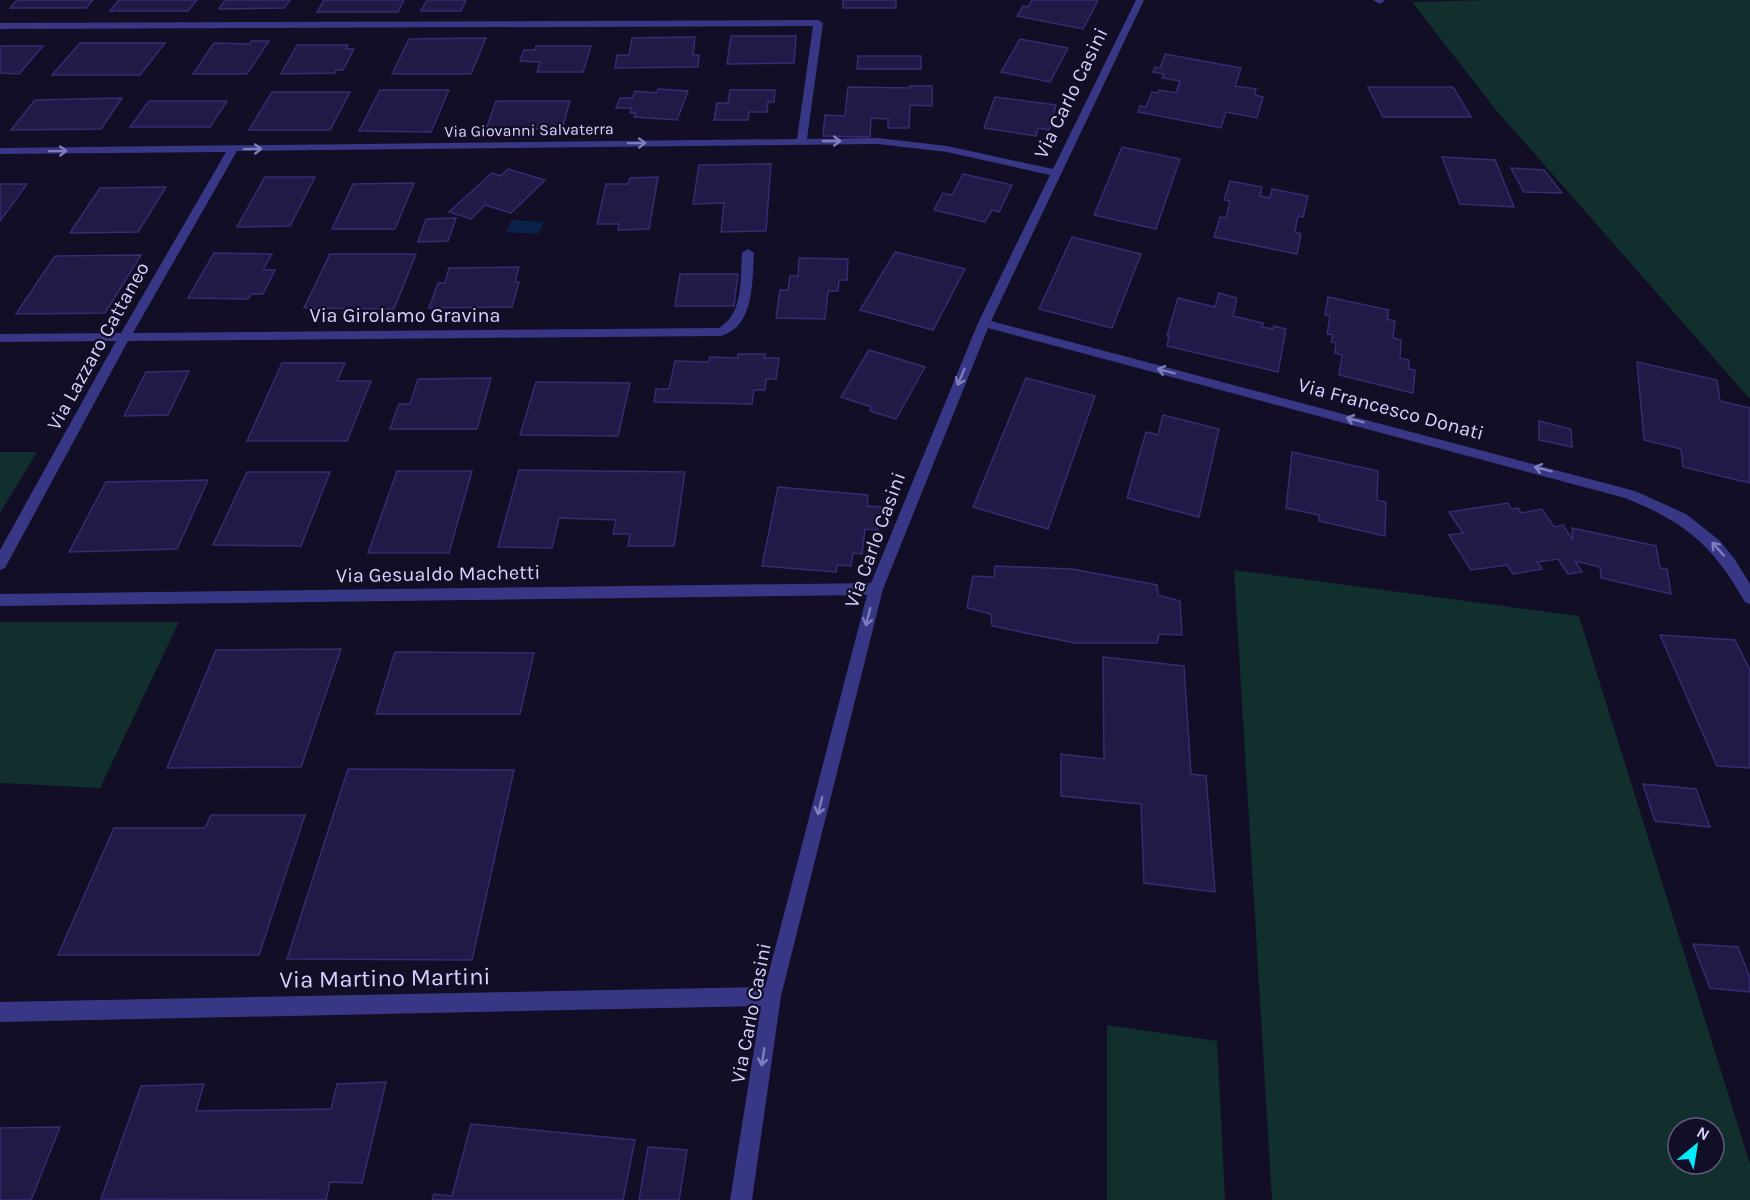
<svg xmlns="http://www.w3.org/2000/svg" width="1750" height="1200" font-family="Karla,sans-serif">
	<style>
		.green { fill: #112f2d; fill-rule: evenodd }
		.water { fill: #0a2247 }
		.building { fill: #211946; stroke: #372b73; stroke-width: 1.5 }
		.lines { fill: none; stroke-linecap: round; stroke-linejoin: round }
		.minor { fill: #383785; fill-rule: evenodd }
		.oneway { stroke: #7f7dbc }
		.labels { text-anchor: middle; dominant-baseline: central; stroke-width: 4.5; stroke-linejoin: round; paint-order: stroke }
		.far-street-label { font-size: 16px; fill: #d6d2ff; stroke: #110e25 }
		.street-label { font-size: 20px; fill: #d6d2ff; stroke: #110e25 }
		.near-street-label { font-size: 24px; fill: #d6d2ff; stroke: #110e25 }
	</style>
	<rect width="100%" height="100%" fill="#110e25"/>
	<!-- green -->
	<path class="green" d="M1491,0H1750V399L1496,110L1412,2Z
		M0,452H37L0,513Z
		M1234,570L1579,616L1750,1164V1200H1272ZM1678,1128H1714V1164H1678Z
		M0,622H179L100,788L0,783Z
		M1107,1025L1217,1041L1225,1200H1107Z"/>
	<!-- water -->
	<path class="water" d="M512,220L544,222L538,234L506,232Z"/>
	<!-- building -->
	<path class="building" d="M17,0H93L86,8H10Z
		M119,0H197L188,11H110Z
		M225,0H290L284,8L219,9Z
		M324,0H404L398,12H317Z
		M427,0H466L461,11H421Z
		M843,0H896V8H843Z
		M1032,0H1098L1083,29L1017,16L1023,6L1028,7Z
		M731,36H796L794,63L727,64Z
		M695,37L693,55H699L698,67L615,68L617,55H629L632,38Z
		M486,38L471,74H392L409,39Z
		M1020,39L1068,48L1050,82L1001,72Z
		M251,41H269L247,74H193L214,43L250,44Z
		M80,43H165L140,75H52Z
		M297,45H348L346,49H354L343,70H336L335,73L281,74Z
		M0,46H43L19,74L0,73Z
		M536,46H591L583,72H537L540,62L520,61L524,50H535Z
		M1165,54L1241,68L1235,86L1256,89L1255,95L1263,97L1257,118L1226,112L1221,128L1138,112L1140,106L1146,107L1152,92L1158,93L1159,90L1176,93L1180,81L1162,78L1164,74L1153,72L1155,67L1160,68Z
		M858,56H921V69H857Z
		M910,86H932V106L910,105L909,128H888V119L871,118L870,137L823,136L825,115L845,116L848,87L910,88Z
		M1368,87H1453L1471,117H1383Z
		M658,89L688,91L677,120L634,117L636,113H630L632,108H616L620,98H632L635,91L657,93Z
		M380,90H449L431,132L359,131Z
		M730,90H775L774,102H768L767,112H749L748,120H714L717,103H728Z
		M272,92H350L330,130H249Z
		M995,97L1056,105L1049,130L1038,128L1036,136L984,128Z
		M122,98L101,129L11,130L35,100Z
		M149,101H227L210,127H130Z
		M496,101H570L562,129H486Z
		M1122,147L1180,159L1156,229L1094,215Z
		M1442,157L1495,160L1514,207L1460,204Z
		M771,164L766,231L721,232L724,203L693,204L699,165Z
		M1511,168L1544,170L1562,193L1524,192Z
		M508,169L545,180L511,213L485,205L471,219L449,212L492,173L501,176Z
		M963,174L1012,185L999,212L992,210L985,222L934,210L943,193L952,195Z
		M265,177H315L290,226L237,227Z
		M658,177L649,229L618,230L619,224H597L606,184H628L630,178Z
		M1230,181L1262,187L1260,196L1270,198L1272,189L1308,196L1303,217L1298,216L1295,232L1301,234L1297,254L1214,237L1220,217L1226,218L1230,201L1224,200Z
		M414,183L395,229H332L353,184Z
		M0,184H27L0,221Z
		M166,187L138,232L70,233L100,188Z
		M456,218L448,241L418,242L426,219Z
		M1072,237L1141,254L1112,328L1039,309Z
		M895,252L965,269L933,330L860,310Z
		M214,253L272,254L263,270H275L263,294H251L248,299L188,298Z
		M330,254H416L394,309L304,308Z
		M141,255L105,313L16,314L55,256Z
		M799,258L848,259L847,280H839L838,291H828L825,319L776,318L780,290H788L790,276H798Z
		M519,267L515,282H519L512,307L429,308L438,283H445L449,268Z
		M680,274H738L734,306H675Z
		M1219,293L1237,298L1233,316L1263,323L1262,327L1273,329L1274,326L1286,329L1278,372L1167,346L1169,336H1167L1178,298L1215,307Z
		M1328,297L1389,310L1387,319L1395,321L1393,338L1401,340L1400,358L1409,360V369L1415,370L1413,393L1339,375L1342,355L1335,353L1336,343L1331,342L1333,335L1327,334L1330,316L1325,315Z
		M869,350L925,367L896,419L870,411L872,407L841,397Z
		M738,354H765L764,358H779L776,379H766L765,390H754L752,404L654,402L656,389H669L675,361L709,362L710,357L738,358Z
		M1637,362L1717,380L1720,401L1750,408V483L1683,467L1681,449L1644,440Z
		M282,363H345L337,381H371L347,441H247Z
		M189,371L168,415L124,416L146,372Z
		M491,378L477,429H390L399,404H410L418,379Z
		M1026,378L1095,396L1048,529L973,507Z
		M536,382L630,383L618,436L520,435Z
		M1163,415L1219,429L1199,517L1127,498L1146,432L1158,435Z
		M1539,421L1571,429L1572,447L1539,440Z
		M1292,452L1378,471L1377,500L1386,502L1385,536L1319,521V515L1286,508Z
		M519,470L685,472L674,546H628L630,534H613L616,520L559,518L552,548L498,547Z
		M397,471H472L449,553H368Z
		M247,472H330L301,546L213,545Z
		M208,480L177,549L69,552L106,482Z
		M778,487L868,495L867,506L881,507L878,530L865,529L862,554L853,553L851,566L837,565L836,572L762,566Z
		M1508,503L1511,509L1518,508L1521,513L1542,509L1554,527L1563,525L1573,540L1572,528L1656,546L1660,568L1667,569L1671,594L1601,578L1600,567L1575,561L1582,572L1568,574L1558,559L1537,562L1542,569L1513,574L1507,565L1471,570L1449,535L1463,533L1449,512Z
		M995,566L1072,569L1157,585L1158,595L1180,601L1182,635L1159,634L1157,643H1075L992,626L991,614L967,608L973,576L994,577Z
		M1660,635L1735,640L1750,670V768L1717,766Z
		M341,649L301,767L167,768L216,650Z
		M395,652L534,653L520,714H376Z
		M1103,657L1184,666L1191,774L1206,776L1215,892L1144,883L1141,804L1061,796V754L1104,759Z
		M348,769L514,770L472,960L287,959Z
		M1643,784L1696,789L1710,827L1655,821Z
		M211,815H305L259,955H58L114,828H205Z
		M1693,944L1738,947L1750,978V992L1710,988Z
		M386,1082L362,1183L330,1182L326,1200L101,1199L141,1086L204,1084L196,1111L331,1109L337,1084Z
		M471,1124L635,1140L623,1200H432L434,1194L452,1196Z
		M60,1127L31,1200H0V1128Z
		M648,1147L687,1150L679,1200H639Z"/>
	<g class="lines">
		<!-- minor -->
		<path class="minor" d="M1136,0H1144L991,321L1635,491L1686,514L1719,540L1734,558L1750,584V604L1745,602C1712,545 1687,523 1625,498L988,328L883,589L781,996L752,1200H730L761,1006L0,1022V1002L765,987L867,595L0,606V594L871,583L978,323L1050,175L947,152L878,144L237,151L133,333L719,328C744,313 740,279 742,253L748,249L754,253C752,281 755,326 721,336L128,341L5,568L0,570V550L116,341L0,342V334L121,333L226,152L0,154V148L797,139L813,26L0,29V23L818,20L823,23L807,139L878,138L947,146L1053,169Z
			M1373,0H1384V1L1380,4Z"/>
	</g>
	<!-- one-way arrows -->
	<defs><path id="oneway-shaft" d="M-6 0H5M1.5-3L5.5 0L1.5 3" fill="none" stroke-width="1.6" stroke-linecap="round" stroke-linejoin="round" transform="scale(1.5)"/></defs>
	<g class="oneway">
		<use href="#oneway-shaft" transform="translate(832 141)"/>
		<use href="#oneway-shaft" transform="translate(637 143) rotate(-1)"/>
		<use href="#oneway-shaft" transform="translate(253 149) rotate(-1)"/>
		<use href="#oneway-shaft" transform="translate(58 151) rotate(-1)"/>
		<use href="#oneway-shaft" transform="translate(1166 371) rotate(-165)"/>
		<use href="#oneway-shaft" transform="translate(961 377) rotate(113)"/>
		<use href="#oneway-shaft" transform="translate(1355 420) rotate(-165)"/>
		<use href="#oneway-shaft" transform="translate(1543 469) rotate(-165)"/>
		<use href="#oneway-shaft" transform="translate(1718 549) rotate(-132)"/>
		<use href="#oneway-shaft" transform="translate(868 617) rotate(104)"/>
		<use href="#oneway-shaft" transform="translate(820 806) rotate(104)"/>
		<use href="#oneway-shaft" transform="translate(763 1057) rotate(99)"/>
	</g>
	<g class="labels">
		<!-- far-street labels -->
		<g class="far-street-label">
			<text transform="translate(529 130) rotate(-1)">Via Giovanni Salvaterra</text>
		</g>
		<!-- street labels -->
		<g class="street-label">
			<text transform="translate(1071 93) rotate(-64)">Via Carlo Casini</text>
			<text x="405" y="315">Via Girolamo Gravina</text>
			<text transform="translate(98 346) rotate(-61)">Via Lazzaro Cattaneo</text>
			<text transform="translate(1391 409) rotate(15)">Via Francesco Donati</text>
			<text transform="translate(875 540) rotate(-70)">Via Carlo Casini</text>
			<text transform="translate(438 574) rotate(-1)">Via Gesualdo Machetti</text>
			<text transform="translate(751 1013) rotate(-79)">Via Carlo Casini</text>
		</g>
		<!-- near-street labels -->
		<g class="near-street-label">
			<text transform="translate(385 978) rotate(-1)">Via Martino Martini</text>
		</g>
	</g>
	<!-- north arrow -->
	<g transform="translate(1696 1146) rotate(30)"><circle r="28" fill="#110e25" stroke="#605c7c" stroke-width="1.5"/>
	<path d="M0-4.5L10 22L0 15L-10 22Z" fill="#00eafd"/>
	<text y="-9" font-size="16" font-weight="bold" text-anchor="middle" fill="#d6d2ff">N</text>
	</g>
</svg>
